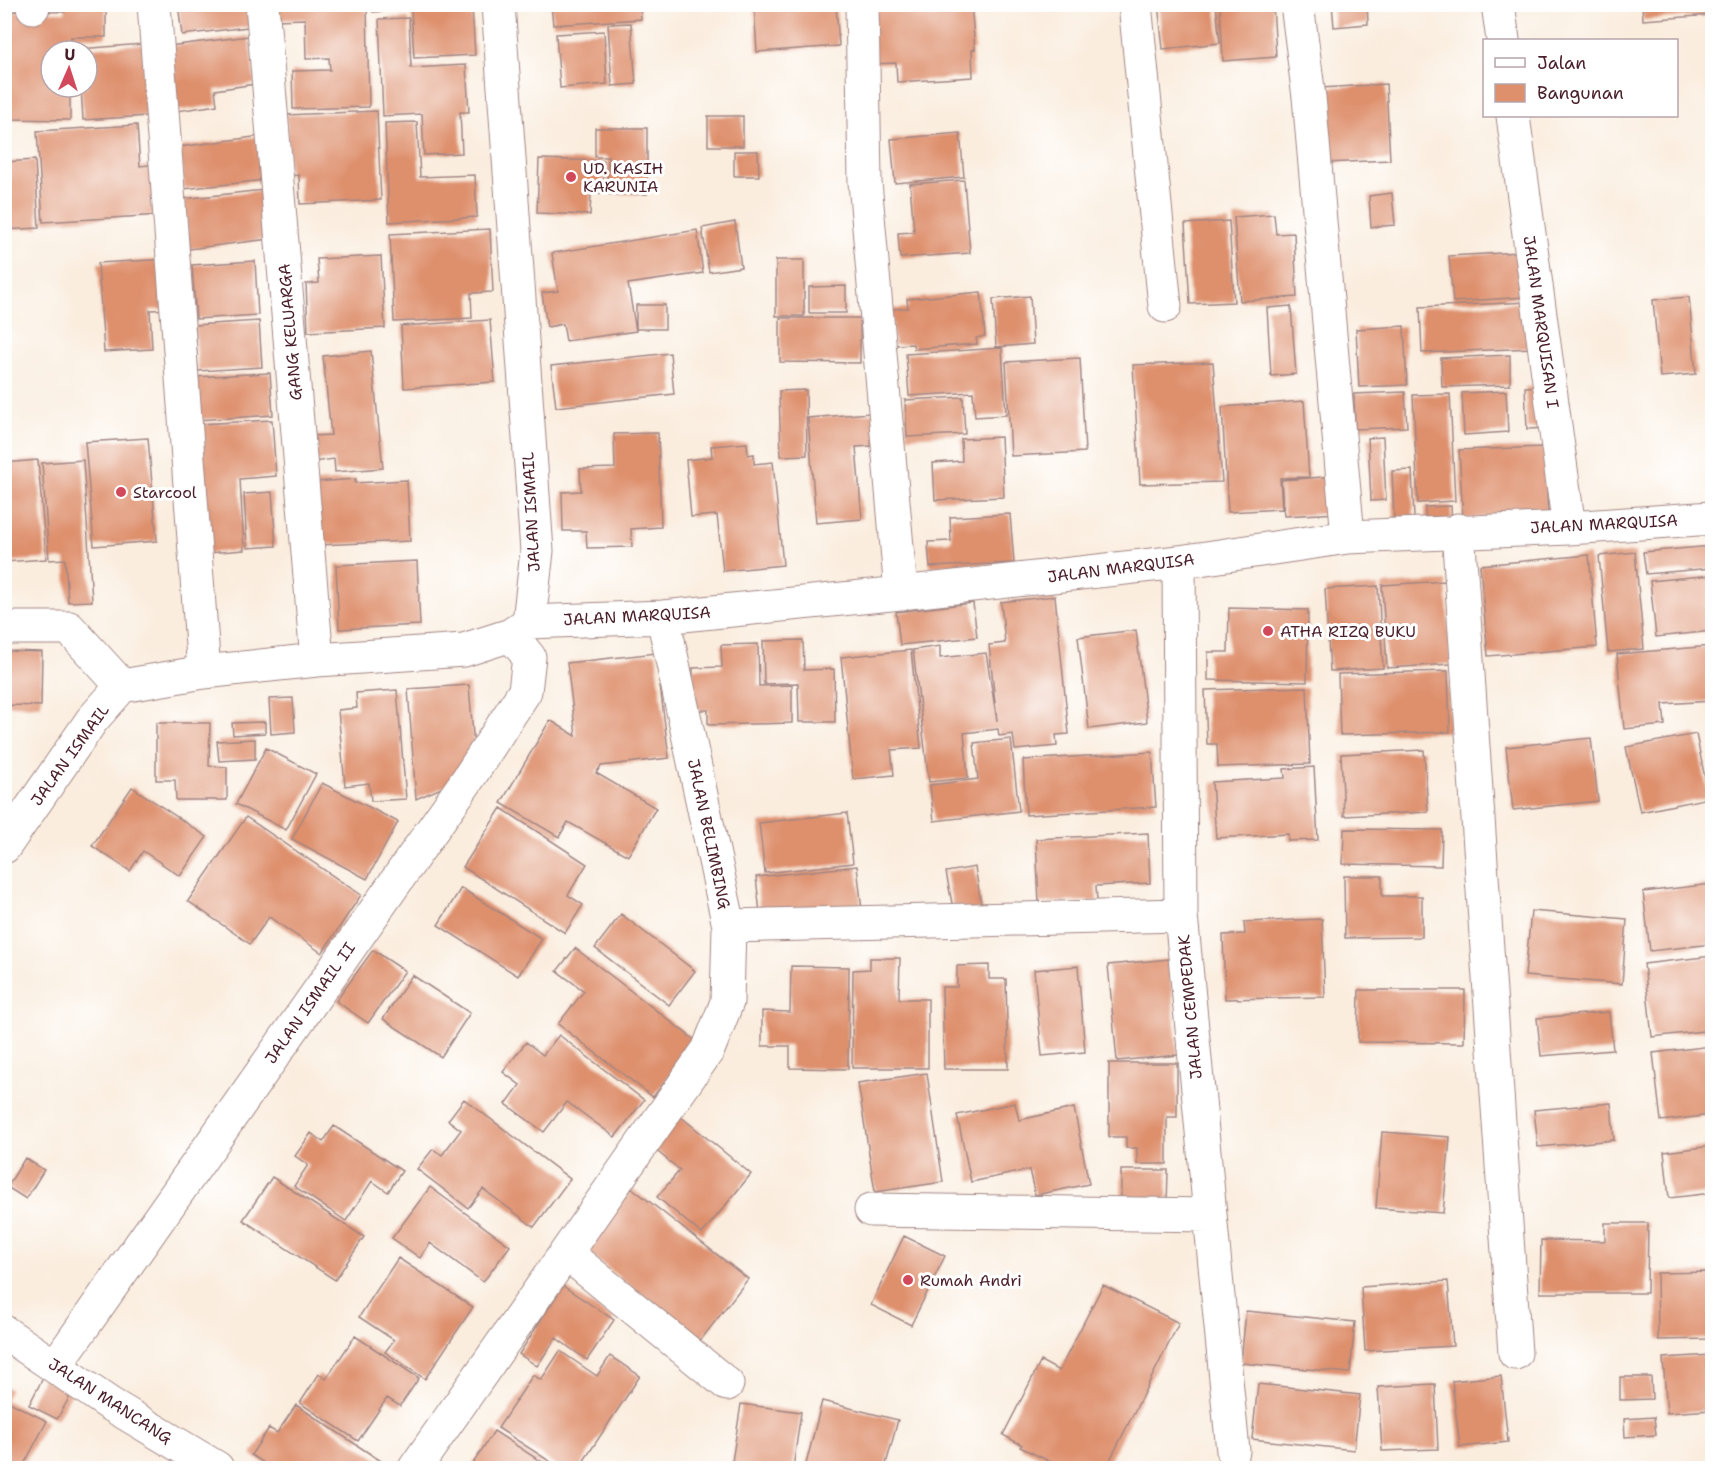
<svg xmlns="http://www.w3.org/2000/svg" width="1717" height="1473" font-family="'Shantell Sans',sans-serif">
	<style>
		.building { fill: #de906d }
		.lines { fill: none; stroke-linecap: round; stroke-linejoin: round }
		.minor-casing { stroke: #a28684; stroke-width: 35 }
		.minor { stroke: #fff; stroke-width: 33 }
		.poi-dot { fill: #d1495b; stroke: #fff; stroke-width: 2 }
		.labels { text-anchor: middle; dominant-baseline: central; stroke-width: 6; stroke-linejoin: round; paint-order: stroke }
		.poi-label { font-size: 16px; fill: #4a1f2b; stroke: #fff; text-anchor: start }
		.street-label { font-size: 16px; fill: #4a1f2b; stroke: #fff }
	</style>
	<rect width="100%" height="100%" fill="#fff"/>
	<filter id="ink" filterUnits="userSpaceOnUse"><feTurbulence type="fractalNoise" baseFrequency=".0167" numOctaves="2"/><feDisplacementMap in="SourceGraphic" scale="12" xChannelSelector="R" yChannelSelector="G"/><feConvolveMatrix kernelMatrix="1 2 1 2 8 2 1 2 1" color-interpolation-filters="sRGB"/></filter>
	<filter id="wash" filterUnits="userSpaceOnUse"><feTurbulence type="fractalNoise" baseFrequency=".008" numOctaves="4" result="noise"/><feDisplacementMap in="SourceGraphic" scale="24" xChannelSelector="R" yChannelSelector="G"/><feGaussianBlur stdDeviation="1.35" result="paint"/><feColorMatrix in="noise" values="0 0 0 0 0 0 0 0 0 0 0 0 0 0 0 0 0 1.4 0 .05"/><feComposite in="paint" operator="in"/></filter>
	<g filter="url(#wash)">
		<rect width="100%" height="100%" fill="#faedde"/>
		<g id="blocks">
			<!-- building -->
			<path class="building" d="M65,4H106V37H71V51H51V87H70V120L4,119V11L65,12Z
				M178,4H253L256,26L182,35Z
				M276,4H367L369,107L293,109L292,71L330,70L329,58L306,59L305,19L276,20Z
				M373,4L472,7L475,55L414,58L411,9L373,12Z
				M551,4H640L641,19L553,25Z
				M902,4H971L975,49L972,50L973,77L897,82L896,63L872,64L868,7Z
				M1158,4H1216L1220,43L1163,49Z
				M1220,4H1273L1276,57L1223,61Z
				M1332,4H1367L1368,24L1334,27Z
				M1642,4H1712V15L1643,20Z
				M754,5H836L839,46L757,52Z
				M409,18L411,68L466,65L469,112H460L462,153L424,155L422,114L383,116L379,19Z
				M631,23L636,84L612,86L608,24Z
				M604,31L607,84L560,88L556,34Z
				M249,36L255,84L215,90L217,105L177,111L169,46Z
				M143,44L147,116L83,120L81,87H87V51H79V49Z
				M1386,84L1390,160L1325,163L1321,88Z
				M377,111L381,200L300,204L299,175L289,176L286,115Z
				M708,116H743V146H708Z
				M417,122L420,177L475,175L477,217L389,222L385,123Z
				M137,125L140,166L158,164L161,215L43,222L37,131Z
				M595,128H647V194H607L608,157H595Z
				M960,133L964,177L895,183L891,139Z
				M268,135L274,179L184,189L179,147Z
				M734,151H758L759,176H734Z
				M539,159L604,161L603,194L591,193L590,215L537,213Z
				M35,160L39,228L4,230V162Z
				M964,180L970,253L900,258L898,233L914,232L910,184Z
				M264,190L270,239L189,249L183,199Z
				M1392,193L1395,225L1371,227L1369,196Z
				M1274,214L1276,234L1294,233L1297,297L1240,301L1234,217Z
				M1229,221L1234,302L1190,304L1185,224Z
				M735,222L741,267L709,272L702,228Z
				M490,229L493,292L471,293L472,318L394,322L390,234Z
				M697,230L703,273L628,284L636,331L566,341L563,324L547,327L542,293L558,291L552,253Z
				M1521,252L1525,297L1453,302L1449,256Z
				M381,256L385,328L308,332L306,284L319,283L317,259Z
				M170,259L173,309L150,310L152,349L104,352L98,263Z
				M776,260H804V316H776Z
				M255,261L258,315L196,319L192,265Z
				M846,286V313H809V287Z
				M981,292L985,336L976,338L977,344L914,349L913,344L894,345L891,309L908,308L907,299Z
				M1030,296L1033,344L996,347L993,299Z
				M1689,297L1696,374L1660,377L1653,300Z
				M1530,302L1533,348L1422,353L1420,307Z
				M636,305H665V329H636Z
				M1291,306L1296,374L1271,376L1267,308Z
				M780,318H860V363L780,362Z
				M490,320L495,382L404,388L401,326Z
				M259,321L262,367L198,371L195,325Z
				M1404,326L1407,385L1359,387L1356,329Z
				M1002,348L1006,415L975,417L973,392L909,396L906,354Z
				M371,351L383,468L335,472L334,459L313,462L310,436L331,435L323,356Z
				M670,353L674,394L556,407L551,366Z
				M1510,355V385L1442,387L1441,358Z
				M1080,358L1085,452L1011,456L1006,362Z
				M1213,362L1222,482L1140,484L1133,365Z
				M270,373L273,415L197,420L195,377Z
				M1550,386L1552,428L1527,429L1525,387Z
				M806,390L807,455L781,456L779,391Z
				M1506,391L1508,432L1464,435L1462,393Z
				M1405,392L1407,427L1355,429L1354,394Z
				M1450,394L1455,501L1418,503L1413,395Z
				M963,397L965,434L907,437L905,400Z
				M1304,401L1309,477L1280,478L1282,509L1228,512L1222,407Z
				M883,412L886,445L856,447L862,519L816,523L808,418Z
				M272,420L276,476L240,479L244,550L208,553L199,424Z
				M658,433L661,527L631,529L632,547L587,548L586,531H563L562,492L581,491L580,469L615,468L614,434Z
				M1001,437L1004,497L935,500L933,463L962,461L961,439Z
				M1383,437L1386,500L1371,501L1368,438Z
				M148,438L157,541L94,546L85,442Z
				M747,443L748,455L754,454V464L773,462L783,565L723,571L717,515L691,517L686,460L712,457L711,446Z
				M1544,447L1548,514L1463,519L1459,450Z
				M38,460L46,559L4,562V463Z
				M83,460L92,601L68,602L65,559L49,560L42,463Z
				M1412,470L1414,518L1394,519L1392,471Z
				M1337,476L1339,513L1284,516L1281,480Z
				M356,479L355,483L407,480L410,541L318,545L315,482Z
				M272,492L276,546L247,548L244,494Z
				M1451,506L1452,527L1426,529L1425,507Z
				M1010,514L1014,563L930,567L928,542L951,541L950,517Z
				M1712,546V568L1646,574L1643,552Z
				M1635,552L1644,649L1608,652L1599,556Z
				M1589,555L1597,647L1488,656L1480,565Z
				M417,561L420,625L339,629L336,565Z
				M1712,575V631L1656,637L1650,581Z
				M1446,581L1451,664L1387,668L1382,585Z
				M1378,586L1383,668L1330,671L1325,589Z
				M1055,596L1069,734L1056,735L1057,746L1015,750L1013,734L999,736L998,729L964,733L968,778L929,782L913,650L940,646V658L986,653L997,721L989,645L1005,643L1001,602Z
				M973,603L977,637L900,645L896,612Z
				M1229,608L1308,610L1307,682L1208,680V652H1228Z
				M1136,630L1147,722L1089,729L1078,637Z
				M803,640L804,670L834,669L835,722H799L798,683L764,684L763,641Z
				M758,644L759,686L792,685V723L708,725V710H693V668L722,667L721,645Z
				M1712,646V701L1663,704L1665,725L1624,729L1617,654Z
				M911,650L921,748L891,750L894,775L853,779L841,657Z
				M4,651L42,652L41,706L4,705Z
				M656,653L669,758L601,766L596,773L656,808L628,856L568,822L559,837L501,803L550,720L576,736L567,663Z
				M1448,671L1450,732L1340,735L1338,674Z
				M469,685L474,748L451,784L416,799L408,689Z
				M1307,687L1310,764L1218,767L1217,744H1207L1205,690Z
				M397,690L406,799L371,801L369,783L345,786L338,710L357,708L356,693Z
				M293,698L295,732L271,734L269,699Z
				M265,722V733L233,735L232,723Z
				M156,723H210L209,766L227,767V800H176L175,780H156Z
				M1696,734L1709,798L1640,812L1626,747Z
				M1591,738L1598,801L1513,810L1506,747Z
				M255,739V759L219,761L217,741Z
				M1011,739L1019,811L934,821L930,785L978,779L974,743Z
				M266,748L316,774L286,830L236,804Z
				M1424,750L1428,812L1344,816L1341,754Z
				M1152,752L1156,807L1026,815L1023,760Z
				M1314,767L1318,840L1288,841V834L1216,838L1212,782L1285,778L1284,769Z
				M322,783L398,822L367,879L292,839Z
				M132,787L207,837L180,876L143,851L130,871L92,846Z
				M501,808L587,864L568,895L583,905L565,933L463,867Z
				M847,813L853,863L765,873L759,823Z
				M246,817L361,895L322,953L269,917L250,944L188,901Z
				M1344,829L1442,830L1441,866L1343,864Z
				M1148,833L1150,883L1096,886L1097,901L1039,903L1036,839Z
				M857,866L862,910L761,922L756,877Z
				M975,867L982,909L954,914L946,872Z
				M1344,876H1382V896H1422V937L1345,938Z
				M1712,884V944L1650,951L1643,892Z
				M461,888L542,939L518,976L438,925Z
				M1531,911L1627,919L1622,984L1525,976Z
				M621,914L695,971L669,1005L595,948Z
				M1322,919L1325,997L1225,999L1223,935L1245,934L1244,922Z
				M575,948L696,1041L653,1097L558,1024L584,991L557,971Z
				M373,950L405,971L368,1023L336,1001Z
				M1712,956V1030L1652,1037L1644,964Z
				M870,958H900L899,999H928V1068H852L853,970L870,969Z
				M1169,959L1178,1055L1117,1061L1108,965Z
				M989,965V979H1006L1008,1069H944L942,987H957V966Z
				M791,966L849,967L848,1069L790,1068V1046H762V1011L790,1012Z
				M1078,966L1085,1052L1042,1056L1034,970Z
				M412,975L470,1013L441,1057L383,1019Z
				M1359,990H1465L1464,1043L1358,1042Z
				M1609,1012L1613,1050L1541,1056L1537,1018Z
				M559,1035L644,1100L615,1137L567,1102L544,1132L506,1104L520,1085L503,1072L526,1042L543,1055Z
				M1712,1046V1115L1661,1121L1653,1053Z
				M1109,1063H1177V1117H1167V1164H1137V1148H1126V1137H1109Z
				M927,1073L943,1182L875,1192L858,1083Z
				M464,1099L570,1179L534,1227L483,1189L468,1208L417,1169L433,1149L442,1155L461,1130L448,1120Z
				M1015,1103L1019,1120L1074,1108L1089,1184L1035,1195L1029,1170L971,1182L957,1115Z
				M1611,1103L1614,1140L1538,1147L1534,1110Z
				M675,1112L751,1174L702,1234L657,1197L680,1170L648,1144Z
				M334,1126L402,1171L388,1192L372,1181L346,1221L294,1186L308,1165L295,1156L311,1133L323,1142Z
				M1382,1132L1450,1137L1443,1213L1376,1208Z
				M1712,1146V1193L1669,1198L1664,1152Z
				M25,1158L44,1170L26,1199L7,1187Z
				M1121,1170H1168L1167,1206H1121Z
				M272,1177L364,1237L335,1280L243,1220Z
				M430,1187L510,1246L483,1282L430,1243L420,1258L392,1238Z
				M632,1188L748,1279L700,1341L583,1249Z
				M1605,1223H1648L1647,1293H1540L1541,1240L1605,1241Z
				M904,1236L945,1256L911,1325L871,1305Z
				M398,1258L473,1307L425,1379L385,1352L394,1340L359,1317Z
				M1712,1272V1339L1658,1340L1657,1273Z
				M1448,1281L1453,1346L1365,1351L1361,1287Z
				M1103,1285L1179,1323L1106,1468H1063L1020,1447L1022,1445L1003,1435L1041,1361L1059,1371Z
				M563,1286L614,1320L587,1360L556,1338L537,1366L519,1354Z
				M1246,1311L1355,1322L1350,1373L1241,1363Z
				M355,1336L419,1378L400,1406L387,1398L358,1441L300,1403L319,1374L326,1379Z
				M560,1351L597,1376L610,1356L640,1376L579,1468H560L498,1428L533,1375L541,1380Z
				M1712,1355V1410L1667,1413L1663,1358Z
				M44,1376L73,1391L57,1419L29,1405Z
				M1501,1376L1508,1442L1460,1447L1452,1381Z
				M1620,1377H1651L1652,1399L1620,1400Z
				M1258,1384L1360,1395L1354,1450L1252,1439Z
				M1435,1384L1438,1449L1382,1451L1378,1387Z
				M4,1386L11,1389L5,1400L47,1421L22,1468H4Z
				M822,1401L898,1420L885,1468H805Z
				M741,1404L801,1412L793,1468H731Z
				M296,1405L381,1461L375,1468H272L251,1455L269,1428L277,1433Z
				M1654,1417L1656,1435L1625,1437L1624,1419Z
				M494,1431L551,1468H470Z"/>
		</g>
	</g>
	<g filter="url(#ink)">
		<use href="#blocks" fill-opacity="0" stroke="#a28684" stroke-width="1.5"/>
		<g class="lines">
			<!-- minor casing -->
			<g class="minor-casing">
				<path id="minor" d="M33,4V7
					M154,4L204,672
					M262,4L317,660
					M862,4L865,182L901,593
					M1135,4L1165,306
					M1297,4L1309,97L1348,537
					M1498,4L1503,40
					M1513,116L1569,528
					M1458,530L1515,1353
					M1179,562L1181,915L1233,1451
					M529,622L663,617L901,593L1179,562L1348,537L1569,528L1712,518
					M4,628H69L122,686
					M4,847L92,720L122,686L204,672L317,660L464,650L511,635L529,622L537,551L498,4
					M729,926L1181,915
					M871,1210L1209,1215
					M566,1253L727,1384
					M4,1332L110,1404L217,1468
					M56,1365L468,779L525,691L529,657L511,635
					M415,1468L708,1050L727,1002L729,926L663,617"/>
			</g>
			<!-- minor -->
			<use href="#minor" class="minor"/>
		</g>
	</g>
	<!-- markers -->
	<g class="poi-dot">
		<circle cx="571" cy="177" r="6"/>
		<circle cx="121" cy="492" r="6"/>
		<circle cx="1268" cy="631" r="6"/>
		<circle cx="908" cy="1280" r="6"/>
	</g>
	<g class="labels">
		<!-- poi labels -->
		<g class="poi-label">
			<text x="583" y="168">UD. KASIH<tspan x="583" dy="18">KARUNIA</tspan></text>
			<text x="133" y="492">Starcool</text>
			<text x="1280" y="631">ATHA RIZQ BUKU</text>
			<text x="920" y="1280">Rumah Andri</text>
		</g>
		<!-- street labels -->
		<g class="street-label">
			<text transform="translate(1541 322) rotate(82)">JALAN MARQUISAN I</text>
			<text transform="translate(290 332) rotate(-95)">GANG KELUARGA</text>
			<text transform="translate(531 512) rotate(-93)">JALAN ISMAIL</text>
			<text transform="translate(1604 524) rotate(-3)">JALAN MARQUISA</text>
			<text transform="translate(1121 568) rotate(-7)">JALAN MARQUISA</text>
			<text transform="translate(637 616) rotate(-3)">JALAN MARQUISA</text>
			<text transform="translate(70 755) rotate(-54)">JALAN ISMAIL</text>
			<text transform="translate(709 834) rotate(78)">JALAN BELIMBING</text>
			<text transform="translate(310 1003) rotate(-55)">JALAN ISMAIL II</text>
			<text transform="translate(1190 1007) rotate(-95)">JALAN CEMPEDAK</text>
			<text transform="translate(110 1401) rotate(33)">JALAN MANCANG</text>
		</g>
	</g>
	<!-- margin -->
	<rect width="1717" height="1473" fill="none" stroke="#fff" stroke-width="24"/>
	<!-- legend -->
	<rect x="1483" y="39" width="195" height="78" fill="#ffffff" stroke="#b7a5aa" stroke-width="1.5"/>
	<rect x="1495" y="58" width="30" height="9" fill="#ffffff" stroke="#b7a5aa" stroke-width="1.5"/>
	<text x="1537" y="69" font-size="18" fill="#4a1f2b">Jalan</text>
	<rect x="1495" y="84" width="30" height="18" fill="#de906d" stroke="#b7a5aa" stroke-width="1.5"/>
	<text x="1537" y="99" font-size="18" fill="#4a1f2b">Bangunan</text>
	<!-- north arrow -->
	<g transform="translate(69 69) rotate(3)"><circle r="28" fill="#ffffff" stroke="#b7a5aa" stroke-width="1.5"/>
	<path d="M0-4.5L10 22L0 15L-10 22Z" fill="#d1495b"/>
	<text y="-9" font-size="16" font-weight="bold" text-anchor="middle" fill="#4a1f2b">U</text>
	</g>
</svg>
